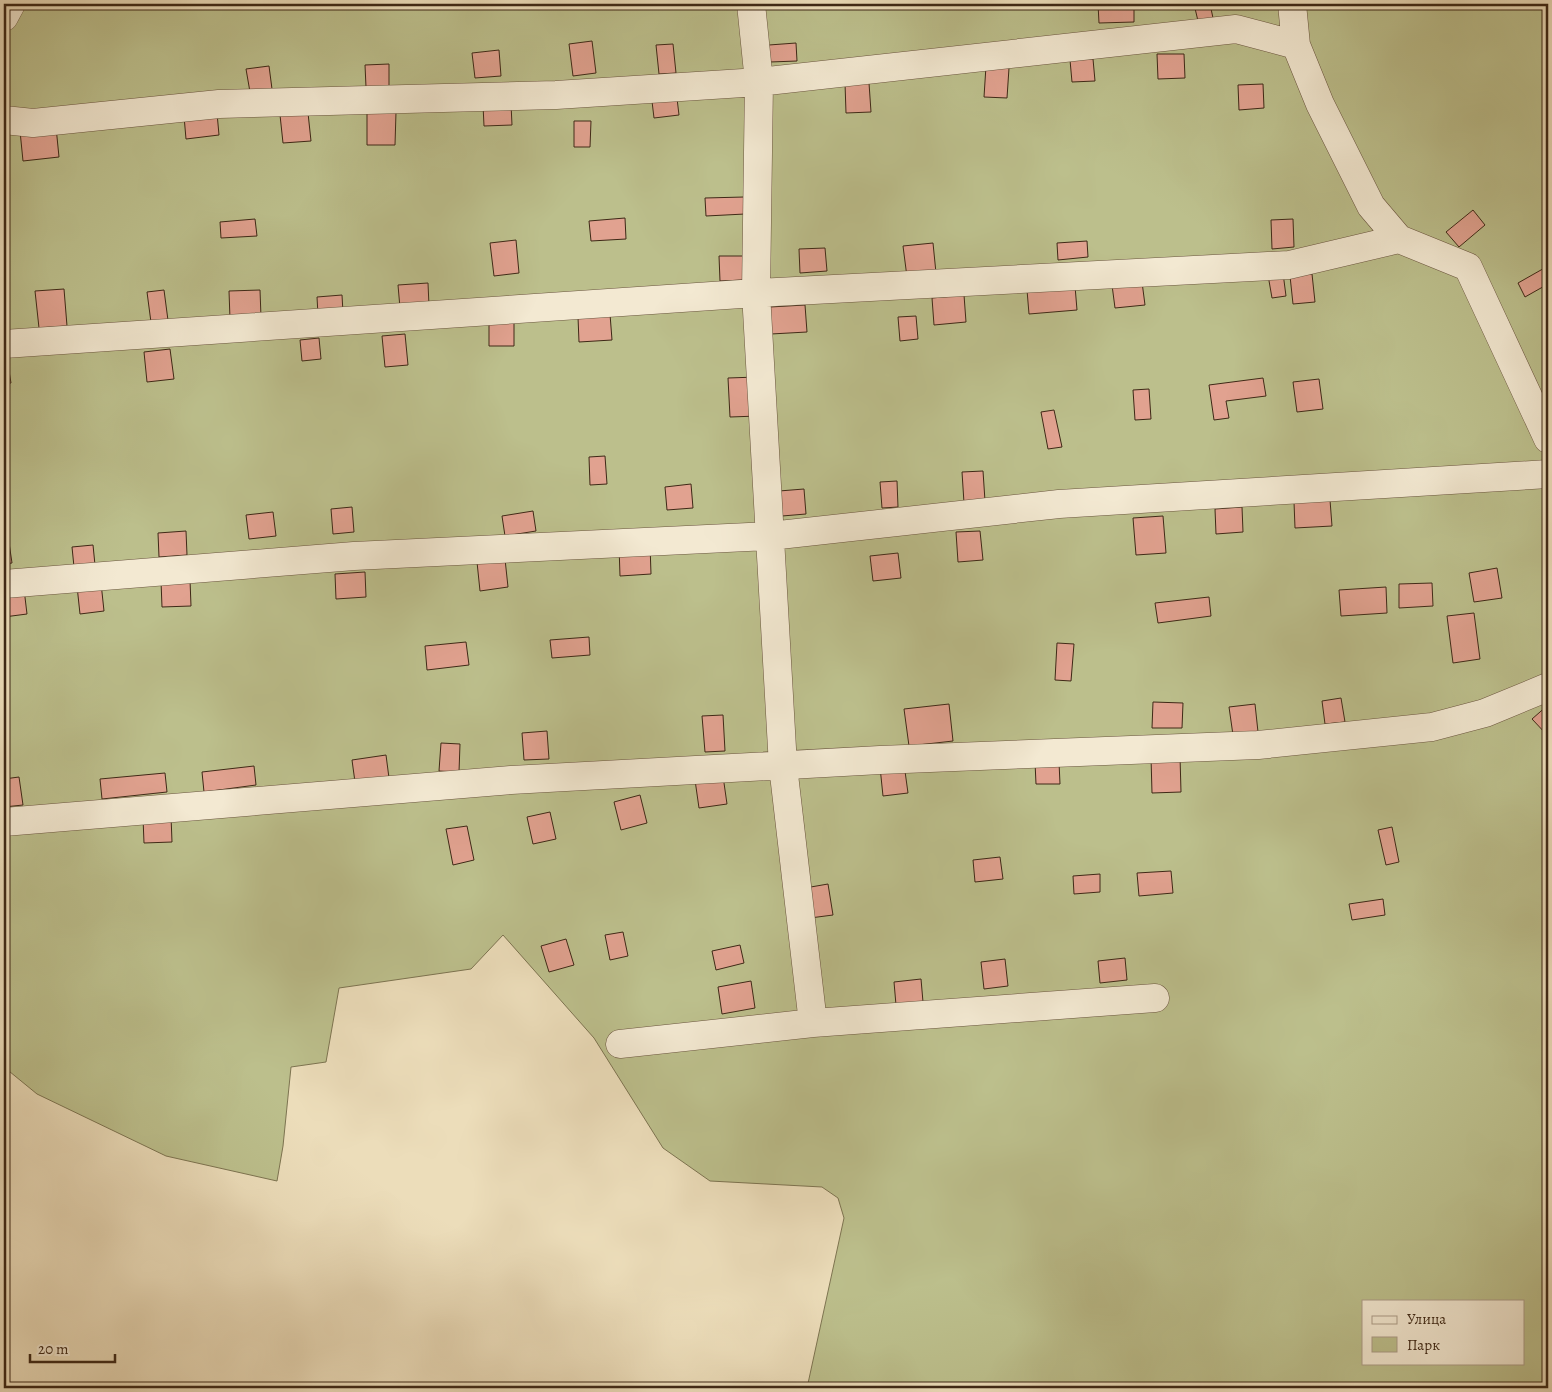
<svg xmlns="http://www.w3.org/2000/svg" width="1552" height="1392" font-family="Alegreya,serif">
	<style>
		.green { fill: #bcbf8c; stroke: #7d7451; fill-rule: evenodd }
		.building { fill: #e1a290; stroke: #3e2816 }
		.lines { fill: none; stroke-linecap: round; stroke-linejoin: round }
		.minor-casing { stroke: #6a553f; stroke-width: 29 }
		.minor { stroke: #f3e9d2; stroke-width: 28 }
	</style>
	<rect width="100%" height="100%" fill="#ecddba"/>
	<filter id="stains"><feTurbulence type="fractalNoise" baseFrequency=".004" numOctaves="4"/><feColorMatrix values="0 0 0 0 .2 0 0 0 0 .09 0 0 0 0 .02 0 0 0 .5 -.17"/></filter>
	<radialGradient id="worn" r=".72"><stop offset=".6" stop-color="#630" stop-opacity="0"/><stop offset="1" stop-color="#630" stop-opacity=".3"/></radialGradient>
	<!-- green -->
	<path class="green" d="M4,4H1548V1388H807L844,1218L838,1198L822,1187L710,1181L663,1148L594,1038L503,935L471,969L339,988L326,1062L291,1067L283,1146L277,1181L166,1156L37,1094L4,1067ZM1363,1301H1523V1363H1363Z"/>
	<!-- building -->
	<path class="building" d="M1012,4H1045L1046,9H1012Z
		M1098,4H1134V22L1099,23Z
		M1194,4H1210L1213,18L1198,21Z
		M592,41L596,73L573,76L569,44Z
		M796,43L797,61L770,62L769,45Z
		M673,44L676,73L659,74L656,45Z
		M499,50L501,76L475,78L472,53Z
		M1157,54H1184L1185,78L1158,79Z
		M1093,59L1095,81L1072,82L1070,60Z
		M389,64V87H366L365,65Z
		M269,66L272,89L250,92L246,69Z
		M986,66L1009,68L1007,98L984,97Z
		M845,83H869L871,112L846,113Z
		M1263,84L1264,108L1239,110L1238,85Z
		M676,90L679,115L654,118L651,93Z
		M511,104L512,125L484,126L483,105Z
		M367,112H396L395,145H367Z
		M217,113L219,135L186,139L184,116Z
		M308,113L311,141L283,143L280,115Z
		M574,121H591L590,147H574Z
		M56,127L59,157L23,161L20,131Z
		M744,197L745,214L706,216L705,198Z
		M1473,210L1485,225L1459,247L1446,232Z
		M625,218L626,239L591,241L589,221Z
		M255,219L257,236L221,238L220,222Z
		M1293,219L1294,247L1272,249L1271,220Z
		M516,240L519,273L494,276L490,243Z
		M1087,241L1088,257L1058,260L1057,243Z
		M933,243L936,273L907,277L903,246Z
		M825,248L827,271L800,273L799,249Z
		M719,256H745V280L720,281Z
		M1548,266V284L1525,297L1518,283Z
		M1283,273L1286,296L1272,298L1268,275Z
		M1312,274L1315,302L1293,304L1290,276Z
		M1142,282L1145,305L1115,308L1112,285Z
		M428,283L429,306L400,308L398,285Z
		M1075,286L1077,310L1029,314L1027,290Z
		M64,289L67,326L39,328L35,291Z
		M164,290L169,328L152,330L147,292Z
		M260,290L261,317L230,319L229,291Z
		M342,295L343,313L318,315L317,297Z
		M964,295L966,322L934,325L932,298Z
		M805,305L807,332L771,334L770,307Z
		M610,314L612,340L579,342L578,317Z
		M916,316L918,339L900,341L898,317Z
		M514,319V346H489V320Z
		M405,334L408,365L385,367L382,336Z
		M319,338L321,359L302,361L300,340Z
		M170,349L174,379L147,382L144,352Z
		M7,359L11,383L4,384V360Z
		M757,377L758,416L730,417L728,378Z
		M1263,378L1266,396L1226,401L1229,418L1214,420L1209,385Z
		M1319,379L1323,409L1297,412L1293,382Z
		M1149,389L1151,419L1135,420L1133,390Z
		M1054,410L1062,447L1048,449L1041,412Z
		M605,456L607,484L590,485L589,457Z
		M983,471L985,501L964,503L962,472Z
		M897,481L898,507L882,508L880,482Z
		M691,484L693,508L667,510L665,487Z
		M804,489L806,514L782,516L779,491Z
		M1330,500L1332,526L1295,528L1294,502Z
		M352,507L354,532L333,534L331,509Z
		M1242,507L1243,532L1216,534L1215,509Z
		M533,511L536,531L505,536L502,516Z
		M273,512L276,536L249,539L246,515Z
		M1163,516L1166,553L1136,555L1133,518Z
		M186,531L187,555L159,557L158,533Z
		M980,531L983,560L958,562L956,532Z
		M8,536L12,563L4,564V537Z
		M93,545L95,565L74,567L72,547Z
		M650,545L651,574L620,576L619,546Z
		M898,553L901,578L873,581L870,556Z
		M505,559L508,587L480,591L477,562Z
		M1497,568L1502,598L1474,602L1469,573Z
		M365,572L366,597L336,599L335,574Z
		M190,580L191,606L162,607L161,581Z
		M101,583L104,611L80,614L77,586Z
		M1432,583L1433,606L1399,608V584Z
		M1386,587L1387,613L1341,616L1339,590Z
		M24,589L27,614L4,617V592Z
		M1209,597L1211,616L1158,623L1155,603Z
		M1474,613L1480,659L1453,663L1447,616Z
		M589,637L590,655L552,658L550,640Z
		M466,642L469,665L427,670L425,646Z
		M1057,643L1074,644L1071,681L1055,680Z
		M1341,698L1345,722L1325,724L1322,701Z
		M1153,702L1183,703L1182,728H1152Z
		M949,704L953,741L909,746L904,709Z
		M1255,704L1258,732L1233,735L1229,707Z
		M1548,705V736L1532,719Z
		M723,715L725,751L705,752L702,716Z
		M547,731L549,759L524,760L522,733Z
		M441,743L460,744L459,772L439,771Z
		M386,755L389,778L355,782L352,760Z
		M1180,756L1181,792L1152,793L1151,757Z
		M1035,762H1059L1060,784H1036Z
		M904,764L908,793L883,796L880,767Z
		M254,766L256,785L204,792L202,772Z
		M165,773L167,792L102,799L100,779Z
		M723,776L727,804L699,808L695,780Z
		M19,777L23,805L4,807V779Z
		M640,795L647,823L621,830L614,802Z
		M550,812L556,839L533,844L527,817Z
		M171,816L172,842L144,843L143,818Z
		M467,826L474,860L453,865L446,829Z
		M1392,827L1399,862L1386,865L1378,830Z
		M1000,857L1003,879L975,882L973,860Z
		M1171,871L1173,893L1139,896L1137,873Z
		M1100,874V892L1074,894L1073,876Z
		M828,884L833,915L810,918L805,888Z
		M1383,899L1385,915L1352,920L1349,904Z
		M623,932L628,956L610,960L605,935Z
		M566,939L574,965L549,972L541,946Z
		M740,945L744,963L716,970L712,951Z
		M1125,958L1127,980L1100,983L1098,961Z
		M1005,959L1008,986L984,989L981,962Z
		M921,979L923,1002L896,1005L894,982Z
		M751,981L755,1008L722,1014L718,987Z"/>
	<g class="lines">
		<!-- minor casing -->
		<g class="minor-casing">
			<path id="minor" d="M751,4L759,82L756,293L783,766L813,1023
				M1292,4L1296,45L1320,104L1371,206L1399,239
				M4,17L11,4
				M4,120L33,123L219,104L556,95L759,82L1236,29L1296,45
				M4,344L756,293L1289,265L1399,239L1468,267L1548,439
				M4,584L354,556L770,536L1059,504L1548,474
				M4,822L511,780L880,760L1258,745L1432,727L1485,713L1548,687
				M620,1044L813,1023L1155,998"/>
		</g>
		<!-- minor -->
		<use href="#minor" class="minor"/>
	</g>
	<!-- margin -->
	<rect width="1552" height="1392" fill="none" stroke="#ecddba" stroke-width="20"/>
	<rect x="5" y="5" width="1542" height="1382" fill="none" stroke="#3e2816" stroke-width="2.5"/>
	<rect x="10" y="10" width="1532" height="1372" fill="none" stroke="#3e2816"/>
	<!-- legend -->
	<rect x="1362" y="1300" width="162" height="65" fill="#f3e9d2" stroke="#ab9c87"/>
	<rect x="1372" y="1316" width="25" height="8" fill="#f3e9d2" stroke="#ab9c87"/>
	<text x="1407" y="1324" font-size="15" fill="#3e2816">Улица</text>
	<rect x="1372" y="1337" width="25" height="15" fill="#bcbf8c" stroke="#ab9c87"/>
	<text x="1407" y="1350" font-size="15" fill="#3e2816">Парк</text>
	<!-- scale -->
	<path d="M30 1354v8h85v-8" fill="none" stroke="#3e2816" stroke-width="2.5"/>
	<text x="38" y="1354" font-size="15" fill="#3e2816" stroke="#f3e9d2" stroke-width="4" paint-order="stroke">20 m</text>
	<rect width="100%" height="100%" filter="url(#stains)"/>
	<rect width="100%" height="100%" fill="url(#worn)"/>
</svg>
